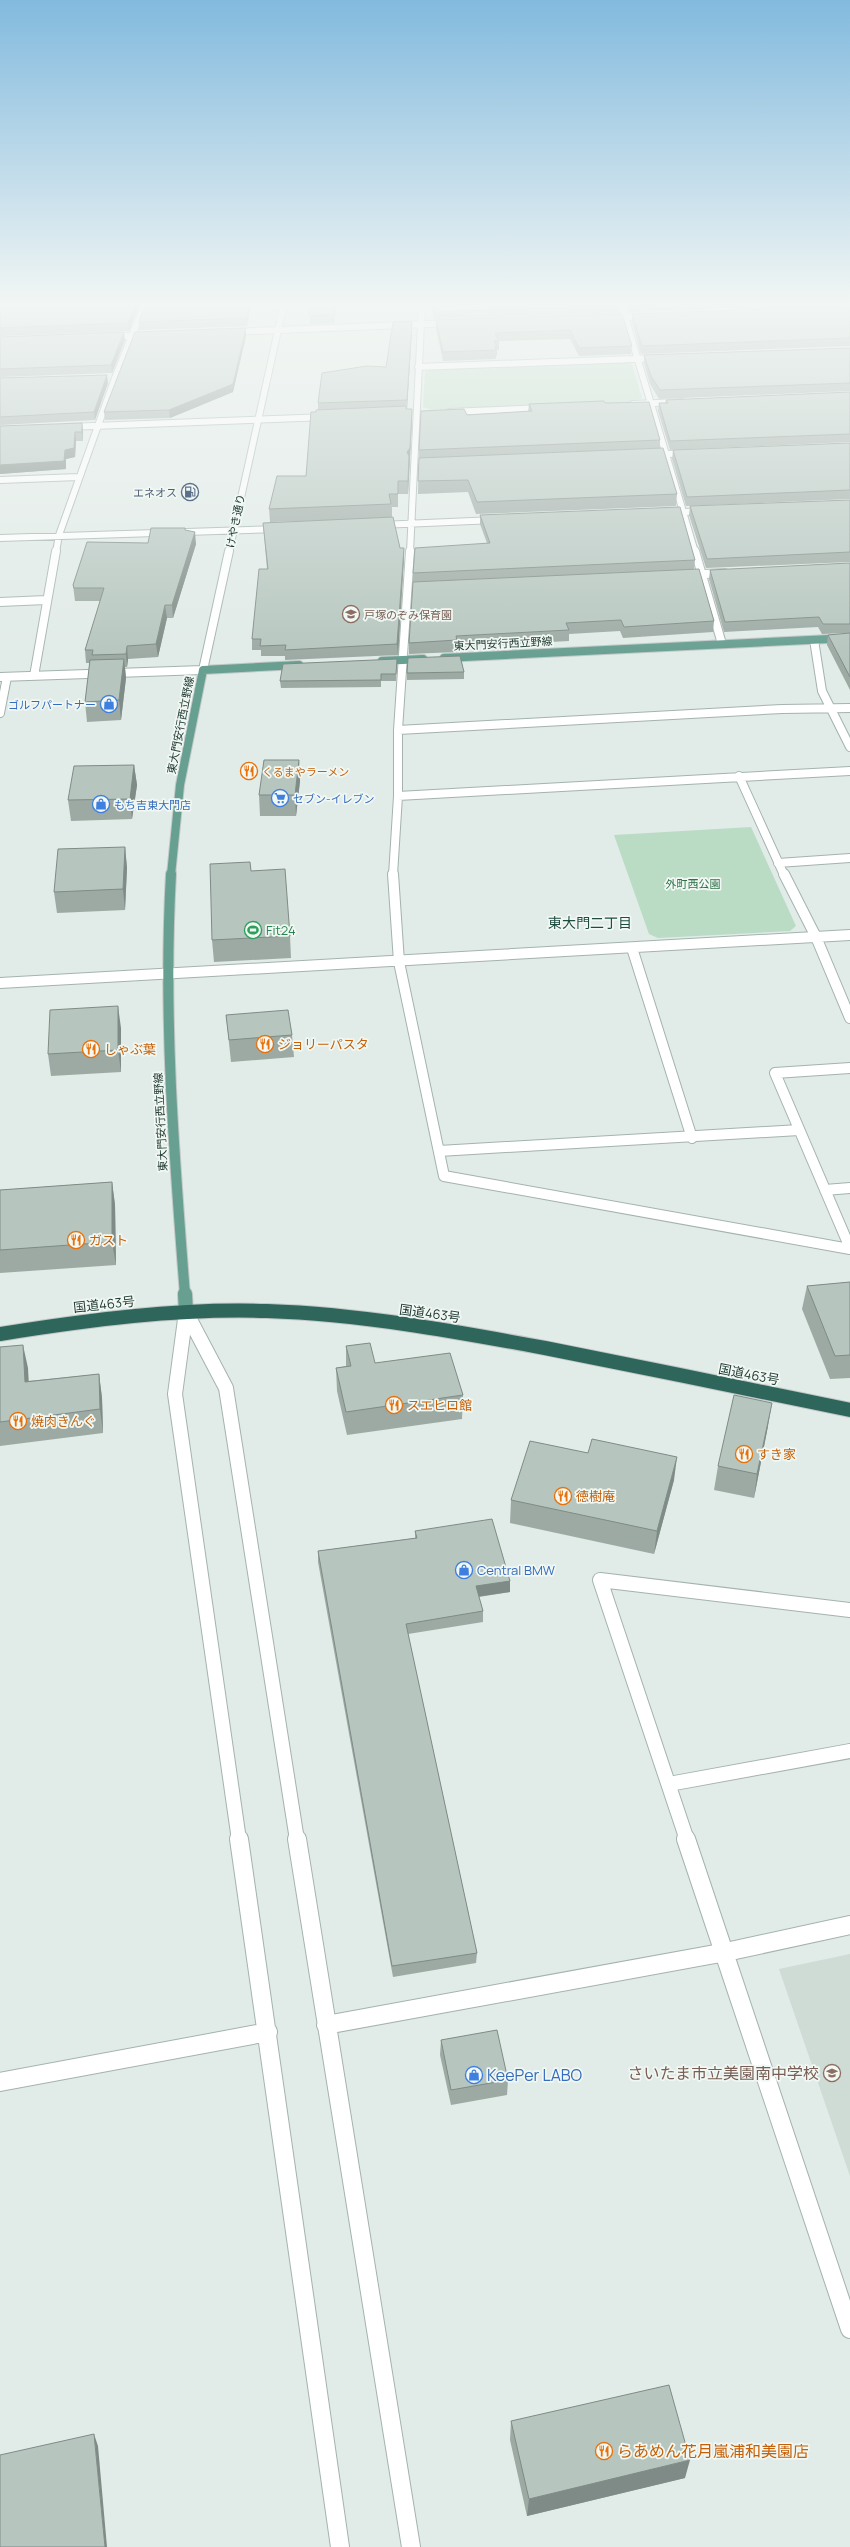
<svg xmlns="http://www.w3.org/2000/svg" width="850" height="2547" font-family="Manrope,'Noto Sans JP',sans-serif">
	<style>
		.built { fill: #cfdbd5 }
		.green { fill: #badcc4 }
		.lines { fill: none; stroke-linecap: round; stroke-linejoin: round }
		.minor-far4-casing { stroke: #a4b3ae; stroke-width: 8 }
		.minor-far3-casing { stroke: #a4b3ae; stroke-width: 10 }
		.minor-far2-casing { stroke: #a4b3ae; stroke-width: 12 }
		.minor-far1-casing { stroke: #a4b3ae; stroke-width: 16 }
		.minor-casing { stroke: #a4b3ae; stroke-width: 20 }
		.major-far2-casing { stroke: #c1c8c6; stroke-width: 10 }
		.major-far1-casing { stroke: #c1c8c6; stroke-width: 12 }
		.major-casing { stroke: #c1c8c6; stroke-width: 16 }
		.highway-casing { stroke: #c1c8c6; stroke-width: 16 }
		.minor-far4 { stroke: #fff; stroke-width: 6 }
		.minor-far3 { stroke: #fff; stroke-width: 8 }
		.minor-far2 { stroke: #fff; stroke-width: 10 }
		.minor-far1 { stroke: #fff; stroke-width: 14 }
		.minor { stroke: #fff; stroke-width: 18 }
		.major-far2 { stroke: #679f91; stroke-width: 8 }
		.major-far1 { stroke: #679f91; stroke-width: 10 }
		.major { stroke: #679f91; stroke-width: 14 }
		.highway { stroke: #2f665b; stroke-width: 14 }
		.wall { fill: #9daaa4 }
		.shaded-wall { fill: #7f8b86 }
		.building { fill: #b6c6bf; stroke: #7f8b86 }
		.labels { text-anchor: middle; dominant-baseline: central; stroke-width: 3.5; stroke-linejoin: round; paint-order: stroke }
		.far-service-label { font-size: 11px; fill: #4e5e75; stroke: #f1f8f4; text-anchor: end }
		.far-street-label { font-size: 11px; fill: #223b34; stroke: #f1f8f4 }
		.far-education-label { font-size: 11px; fill: #785e54; stroke: #f1f8f4; text-anchor: start }
		.far-shop-label { font-size: 11px; fill: #366cbe; stroke: #f1f8f4; text-anchor: start }
		.far-food-label { font-size: 11px; fill: #c56008; stroke: #f1f8f4; text-anchor: start }
		.far-park-label { font-size: 11px; fill: #2d7048; stroke: #f1f8f4 }
		.leisure-label { font-size: 13px; fill: #27864d; stroke: #f1f8f4; text-anchor: start }
		.food-label { font-size: 13px; fill: #c56008; stroke: #f1f8f4; text-anchor: start }
		.street-label { font-size: 13px; fill: #223b34; stroke: #f1f8f4 }
		.shop-label { font-size: 13px; fill: #366cbe; stroke: #f1f8f4; text-anchor: start }
		.neighbourhood-label { font-size: 14px; fill: #1f4c41; stroke: #f1f8f4 }
		.near-education-label { font-size: 16px; fill: #785e54; stroke: #f1f8f4; text-anchor: end }
		.near-shop-label { font-size: 16px; fill: #366cbe; stroke: #f1f8f4; text-anchor: start }
		.near-food-label { font-size: 16px; fill: #c56008; stroke: #f1f8f4; text-anchor: start }
	</style>
	<rect width="100%" height="100%" fill="#e1ebe7"/>
	<!-- built -->
	<path class="built" d="M850,1954V2176L779,1969Z"/>
	<!-- green -->
	<path class="green" d="M622,361L632,364L642,398L633,402L432,410L423,407L425,372L434,369Z
		M751,827L796,926L790,931L658,938L649,934L614,835Z"/>
	<g class="lines">
		<!-- minor-far4 casing -->
		<g class="minor-far4-casing">
			<path id="minor-far4" d="M621,303L695,552
				M607,318L648,316
				M229,332L452,323
				M109,337L149,335
				M418,367L661,358
				M633,404L682,402
				M449,412L544,408
				M67,427L327,417
				M649,455L689,453
				M0,480L78,477
				M665,513L705,511
				M380,525L495,520
				M0,538L279,529
				M56,552L59,535L115,378L145,303
				M229,552L284,303
				M410,552L422,303"/>
		</g>
		<!-- minor-far3 casing -->
		<g class="minor-far3-casing">
			<path id="minor-far3" d="M695,551L722,644
				M685,575L725,573
				M0,602L46,600
				M814,640L822,691L850,747
				M34,676L56,551
				M0,677L203,670L229,551
				M0,713L7,677
				M398,730L782,709L850,708
				M739,776L784,875
				M398,796L850,771
				M778,863L850,858
				M393,875L398,796V730L410,551"/>
		</g>
		<!-- minor-far2 casing -->
		<g class="minor-far2-casing">
			<path id="minor-far2" d="M393,874L399,962L444,1176L850,1249
				M784,874L816,937L850,1018
				M632,948L692,1138
				M0,983L850,935
				M850,1068L775,1073L850,1248
				M439,1151L799,1130
				M825,1190L850,1188"/>
		</g>
		<!-- minor-far1 casing -->
		<g class="minor-far1-casing">
			<path id="minor-far1" d="M186,1312L226,1388L297,1840
				M186,1312L175,1394L239,1840
				M669,1784L850,1751
				M687,1840L600,1580L850,1610"/>
		</g>
		<!-- minor casing -->
		<g class="minor-casing">
			<path id="minor" d="M239,1839L340,2547
				M297,1839L411,2547
				M686,1839L850,2329
				M326,2025L726,1952L850,1925
				M0,2082L268,2032"/>
		</g>
		<!-- major-far2 casing -->
		<g class="major-far2-casing">
			<path id="major-far2" d="M444,658L850,638
				M382,661L423,659
				M171,875L180,785L203,670L299,665"/>
		</g>
		<!-- major-far1 casing -->
		<g class="major-far1-casing">
			<path id="major-far1" d="M171,874C163,1015 174,1155 185,1295"/>
		</g>
		<!-- major casing -->
		<g class="major-casing">
			<path id="major" d="M185,1294L186,1312"/>
		</g>
		<!-- highway casing -->
		<g class="highway-casing">
			<path id="highway" d="M0,1334C88,1320 177,1308 267,1311C360,1314 453,1331 545,1348C647,1368 748,1389 850,1410"/>
		</g>
		<!-- minor-far4 -->
		<use href="#minor-far4" class="minor-far4"/>
		<!-- minor-far3 -->
		<use href="#minor-far3" class="minor-far3"/>
		<!-- minor-far2 -->
		<use href="#minor-far2" class="minor-far2"/>
		<!-- minor-far1 -->
		<use href="#minor-far1" class="minor-far1"/>
		<!-- minor -->
		<use href="#minor" class="minor"/>
		<!-- major-far2 -->
		<use href="#major-far2" class="major-far2"/>
		<!-- major-far1 -->
		<use href="#major-far1" class="major-far1"/>
		<!-- major -->
		<use href="#major" class="major"/>
		<!-- highway -->
		<use href="#highway" class="highway"/>
	</g>
	<!-- wall -->
	<path class="wall" d="M0,303H140L129,331L0,336Z
		M146,303H251L247,326L139,330V322Z
		M310,303H359V307H335V323L310,324Z
		M430,303H619V313L434,319Z
		M626,303H850V304L629,312Z
		M850,306V346L641,354L632,322V314Z
		M622,314L632,346L631,354L579,356L570,339L499,341V350H497V356H496V359L443,361L436,329V320Z
		M412,321V330L407,409L412,421L408,494H398V507H392V517L400,548L404,558L398,655L285,660V656H261V650H252V639L267,569L263,523L338,520L270,522L269,509L306,476L318,410V403L386,367Z
		M246,328V336L233,392L170,418L105,420L104,412Z
		M0,337L125,340L112,373L0,377Z
		M850,348V391L659,399L650,384L644,363V355Z
		M0,378L108,383L95,420L0,425Z
		M850,392V442L670,450L658,411L659,403H665L666,400Z
		M605,403L660,440V448L677,494L676,506L476,514L468,492L418,494L419,450L467,415L528,412L529,404Z
		M0,426L83,431V441H76L75,457L66,459V469L0,474Z
		M850,443V499L686,506L672,459L673,450Z
		M850,500V562L706,568L689,515L690,506Z
		M480,515L695,560L694,569L714,621L713,632L623,638L620,631L569,634V641L457,647V652L409,654V643L413,582V573L487,543L480,524Z
		M185,530L196,544L173,618H167L158,657L128,659L127,667H125L126,678L121,720L87,722L85,702L90,663H86L85,650L100,601H75L73,585L148,543Z
		M850,563V690L827,645L828,635L847,633L822,634L818,627L724,632L709,579L710,570Z
		M397,659L396,681H381V687L281,688L280,681Z
		M464,672V679L407,680V673Z
		M299,760L300,781L296,816H260L259,795Z
		M134,765L137,785L132,819L71,821L68,800Z
		M125,847L127,868L125,910L57,913L54,892Z
		M251,871L290,936L291,958L214,962L212,940Z
		M226,1015L292,1035L294,1057L231,1062Z
		M121,1028V1072L51,1076L48,1054Z
		M112,1182L115,1205L116,1265L0,1273V1190Z
		M850,1282V1378L830,1379L802,1309L807,1286Z
		M346,1346L375,1363L463,1395L462,1419L347,1435L337,1391L336,1368L346,1366Z
		M0,1347L28,1368V1381L99,1374L102,1398L103,1433L0,1446Z
		M768,1426L754,1498L714,1490L718,1466Z
		M674,1480L654,1554L510,1523L511,1500Z
		M415,1531L510,1581V1592L479,1597L483,1611V1622L408,1634L477,1953L476,1963L393,1977L318,1562V1551L415,1538Z
		M441,2040L508,2080L507,2095L451,2105L440,2055Z
		M511,2421L685,2478L527,2516L510,2440Z"/>
	<!-- shaded-wall -->
	<path class="shaded-wall" d="M136,303H140L129,331L128,323Z
		M250,303H251L247,326V318Z
		M412,321V330L407,409V400Z
		M246,328V336L233,392L170,418L169,410Z
		M124,332L125,340L112,373L111,365Z
		M107,375L108,383L95,420L94,412Z
		M412,409V421L408,494L407,452Z
		M82,423L83,431V441L82,432Z
		M75,432L76,441L75,457L66,459V469L0,474V465Z
		M195,532L196,544L173,618L172,605Z
		M404,548V558L398,655L397,644Z
		M165,605L167,618L158,657L156,644Z
		M127,646L128,659L127,667L126,654Z
		M124,659L126,678L121,720L119,700Z
		M299,760L300,781L296,816L295,795Z
		M134,765L137,785L132,819L130,799Z
		M125,847L127,868L125,910L123,889Z
		M118,1006L121,1028V1072L118,1050Z
		M112,1182L115,1205L116,1265L112,1242Z
		M23,1345L28,1368L30,1405L25,1382Z
		M99,1374L102,1398L103,1433L100,1409Z
		M772,1403L768,1426L754,1498L757,1474Z
		M677,1457L674,1480L654,1554L657,1531Z
		M510,1581V1592L475,1597L476,1586Z
		M94,2434L98,2446L107,2547H105Z
		M690,2460L685,2478L527,2516L529,2499Z"/>
	<!-- building -->
	<path class="building" d="M0,303H136L128,323L0,328Z
		M146,303H250L247,318L139,322Z
		M310,303H335V315L309,316Z
		M432,303H619V305L434,312Z
		M629,303H666L629,304Z
		M850,306V338L642,346L632,314Z
		M622,314L632,346L579,348L570,330L495,333L499,341H494L497,347H495L496,350L443,352L436,320Z
		M412,321L407,400L318,403L322,373L367,366L386,367L393,322Z
		M246,328L233,384L169,410L104,412L135,332Z
		M124,332L111,365L0,369V337Z
		M850,348V383L660,390L651,376L644,355Z
		M107,375L94,412L0,417V378Z
		M850,392V434L670,441L659,403H668L666,400Z
		M604,401L605,403L649,402L660,440L419,450L421,411L464,409L467,415L532,411L529,404Z
		M406,406V409H412L410,448L407,452L409,456L408,481H398V494H389L391,504L269,509L277,476H306L311,412H316V410Z
		M82,423V432H75L74,448L65,450L64,461L0,465V426Z
		M850,443V490L687,497L673,450Z
		M663,448L677,494L477,502L468,480L418,481L419,458Z
		M850,500V552L707,559L690,506Z
		M680,507L695,560L413,573L415,548L490,543L480,515Z
		M393,517L400,548H404L397,644L285,650L286,645L260,646L261,639H252L259,569H268L263,523Z
		M151,528H185V530L195,532L172,605H165L156,644L127,646L126,654L92,655L93,650H85L104,588H74L73,585L87,542L148,543Z
		M850,563V624H823L819,617L725,622L710,570Z
		M699,569L714,621L624,627L621,620L566,623L569,630L456,636L457,640L409,643L413,582Z
		M850,633V677L828,635Z
		M460,656L464,672L407,673L408,658Z
		M124,659L119,700L85,702L90,660Z
		M397,659L396,674H381V680L280,681L283,664Z
		M264,760H299L295,795H259Z
		M134,765L130,799L68,800L74,766Z
		M125,847L123,889L54,892L58,849Z
		M250,862L251,871L285,869L290,936L212,940L210,864Z
		M118,1006V1050L48,1054L50,1010Z
		M288,1010L292,1035L229,1040L226,1015Z
		M112,1182V1242L0,1250V1190Z
		M850,1282V1355L835,1356L807,1286Z
		M370,1343L375,1363L450,1353L463,1395L346,1412L336,1368L351,1366L346,1346Z
		M23,1345L25,1382L99,1374L100,1409L0,1422V1347Z
		M734,1395L772,1403L757,1474L718,1466Z
		M592,1439L677,1457L657,1531L511,1500L530,1441L588,1453Z
		M492,1519L510,1581L476,1586L483,1611L406,1624L477,1953L392,1966L318,1551L417,1538L415,1531Z
		M497,2030L508,2080L451,2090L441,2040Z
		M669,2385L690,2460L529,2499L511,2421Z
		M94,2434L105,2547H0V2455Z"/>
	<!-- sky -->
	<linearGradient id="sky" x2="0" y2="1"><stop stop-color="#82bade"/><stop offset="0.46" stop-color="#f2f6f4"/><stop offset="1" stop-color="#f2f6f4" stop-opacity="0"/></linearGradient>
	<rect width="850" height="660" fill="url(#sky)"/>
	<!-- icons -->
	<defs>
		<g id="fuel-ring" transform="scale(0.9)"><circle r="9.5" fill="#f1f8f4" stroke="#5c6f8a" stroke-width="1.5"/><path d="M-5.5-6h7V0h2V4h1.3V-2.5L3-4.5l.8-.8L6-3V5H2.5V1h-1V6h-7ZM-4.2-4.7v3.2H.2V-4.7Z" fill="#5c6f8a"/></g>
		<g id="school-ring" transform="scale(0.9)"><circle r="9.5" fill="#f1f8f4" stroke="#8d6e63" stroke-width="1.5"/><path d="M0-5L7-2L0 1L-7-2ZM-4 1L0 2.5L4 1V4Q0 6-4 4Z" fill="#8d6e63"/></g>
		<g id="shop-ring" transform="scale(0.9)"><circle r="9.5" fill="#f1f8f4" stroke="#3f7fe0" stroke-width="1.5"/><path d="M-5-2.5h2.3a2.7 3.5 0 0 1 5.4 0H5L5.5 6h-11ZM-1.5-2.5h3a1.5 2.3 0 0 0-3 0Z" fill="#3f7fe0"/></g>
		<g id="restaurant-ring" transform="scale(0.9)"><circle r="9.5" fill="#f1f8f4" stroke="#e8710a" stroke-width="1.5"/><path d="M-5-6h1v4h1v-4h1v4h1v-4h1v5L-1.5 .5V6h-2V.5L-5-1ZM5-6V6H3V1.5H1.5Q1.5-4 5-6Z" fill="#e8710a"/></g>
		<g id="supermarket-ring" transform="scale(0.9)"><circle r="9.5" fill="#f1f8f4" stroke="#3f7fe0" stroke-width="1.5"/><path d="M-6-5.5h2.5l.6 2H6L4.5 2H-2.5L-4.4-4H-6ZM-1.5 3.2a1.3 1.3 0 1 0 .1 0ZM3 3.2a1.3 1.3 0 1 0 .1 0Z" fill="#3f7fe0"/></g>
		<g id="stadium-ring" transform="scale(0.9)"><circle r="9.5" fill="#f1f8f4" stroke="#2e9e5b" stroke-width="1.5"/><path d="M0-5a6.5 5 0 1 0 0 10a6.5 5 0 1 0 0-10ZM-3.5-1.8h7v3.6h-7Z" fill="#2e9e5b"/></g>
	</defs>
	<g fill-rule="evenodd">
		<use href="#fuel-ring" x="190" y="492"/>
		<use href="#school-ring" x="351" y="614"/>
		<use href="#shop-ring" x="109" y="704"/>
		<use href="#restaurant-ring" x="249" y="771"/>
		<use href="#supermarket-ring" x="280" y="798"/>
		<use href="#shop-ring" x="101" y="804"/>
		<use href="#stadium-ring" x="253" y="930"/>
		<use href="#restaurant-ring" x="265" y="1044"/>
		<use href="#restaurant-ring" x="91" y="1049"/>
		<use href="#restaurant-ring" x="76" y="1240"/>
		<use href="#restaurant-ring" x="394" y="1405"/>
		<use href="#restaurant-ring" x="18" y="1421"/>
		<use href="#restaurant-ring" x="744" y="1454"/>
		<use href="#restaurant-ring" x="563" y="1496"/>
		<use href="#shop-ring" x="464" y="1570"/>
		<use href="#school-ring" x="832" y="2073"/>
		<use href="#shop-ring" x="474" y="2075"/>
		<use href="#restaurant-ring" x="604" y="2451"/>
	</g>
	<g class="labels">
		<!-- far-service labels -->
		<g class="far-service-label">
			<text x="177" y="492">エネオス</text>
		</g>
		<!-- far-street labels -->
		<g class="far-street-label">
			<text transform="translate(235 521) rotate(-78)">けやき通り</text>
			<text transform="translate(503 643) rotate(-3)">東大門安行西立野線</text>
			<text transform="translate(180 725) rotate(-79)">東大門安行西立野線</text>
			<text transform="translate(160 1122) rotate(-93)">東大門安行西立野線</text>
		</g>
		<!-- far-education labels -->
		<g class="far-education-label">
			<text x="364" y="614">戸塚のぞみ保育園</text>
		</g>
		<!-- far-shop labels -->
		<g class="far-shop-label">
			<text x="96" y="704" text-anchor="end">ゴルフパートナー</text>
			<text x="293" y="798">セブン-イレブン</text>
			<text x="114" y="804">もち吉東大門店</text>
		</g>
		<!-- far-food labels -->
		<g class="far-food-label">
			<text x="262" y="771">くるまやラーメン</text>
		</g>
		<!-- far-park labels -->
		<g class="far-park-label">
			<text x="693" y="883">外町西公園</text>
		</g>
		<!-- leisure labels -->
		<g class="leisure-label">
			<text x="266" y="930">Fit24</text>
		</g>
		<!-- food labels -->
		<g class="food-label">
			<text x="278" y="1044">ジョリーパスタ</text>
			<text x="104" y="1049">しゃぶ葉</text>
			<text x="89" y="1240">ガスト</text>
			<text x="407" y="1405">スエヒロ館</text>
			<text x="31" y="1421">焼肉きんぐ</text>
			<text x="757" y="1454">すき家</text>
			<text x="576" y="1496">徳樹庵</text>
		</g>
		<!-- street labels -->
		<g class="street-label">
			<text transform="translate(104 1304) rotate(-6)">国道463号</text>
			<text transform="translate(430 1313) rotate(8)">国道463号</text>
			<text transform="translate(749 1374) rotate(11)">国道463号</text>
		</g>
		<!-- shop labels -->
		<g class="shop-label">
			<text x="477" y="1570">Central BMW</text>
		</g>
		<!-- neighbourhood labels -->
		<g class="neighbourhood-label">
			<text x="590" y="922">東大門二丁目</text>
		</g>
		<!-- near-education labels -->
		<g class="near-education-label">
			<text x="819" y="2073">さいたま市立美園南中学校</text>
		</g>
		<!-- near-shop labels -->
		<g class="near-shop-label">
			<text x="487" y="2075">KeePer LABO</text>
		</g>
		<!-- near-food labels -->
		<g class="near-food-label">
			<text x="617" y="2451">らあめん花月嵐浦和美園店</text>
		</g>
	</g>
</svg>
